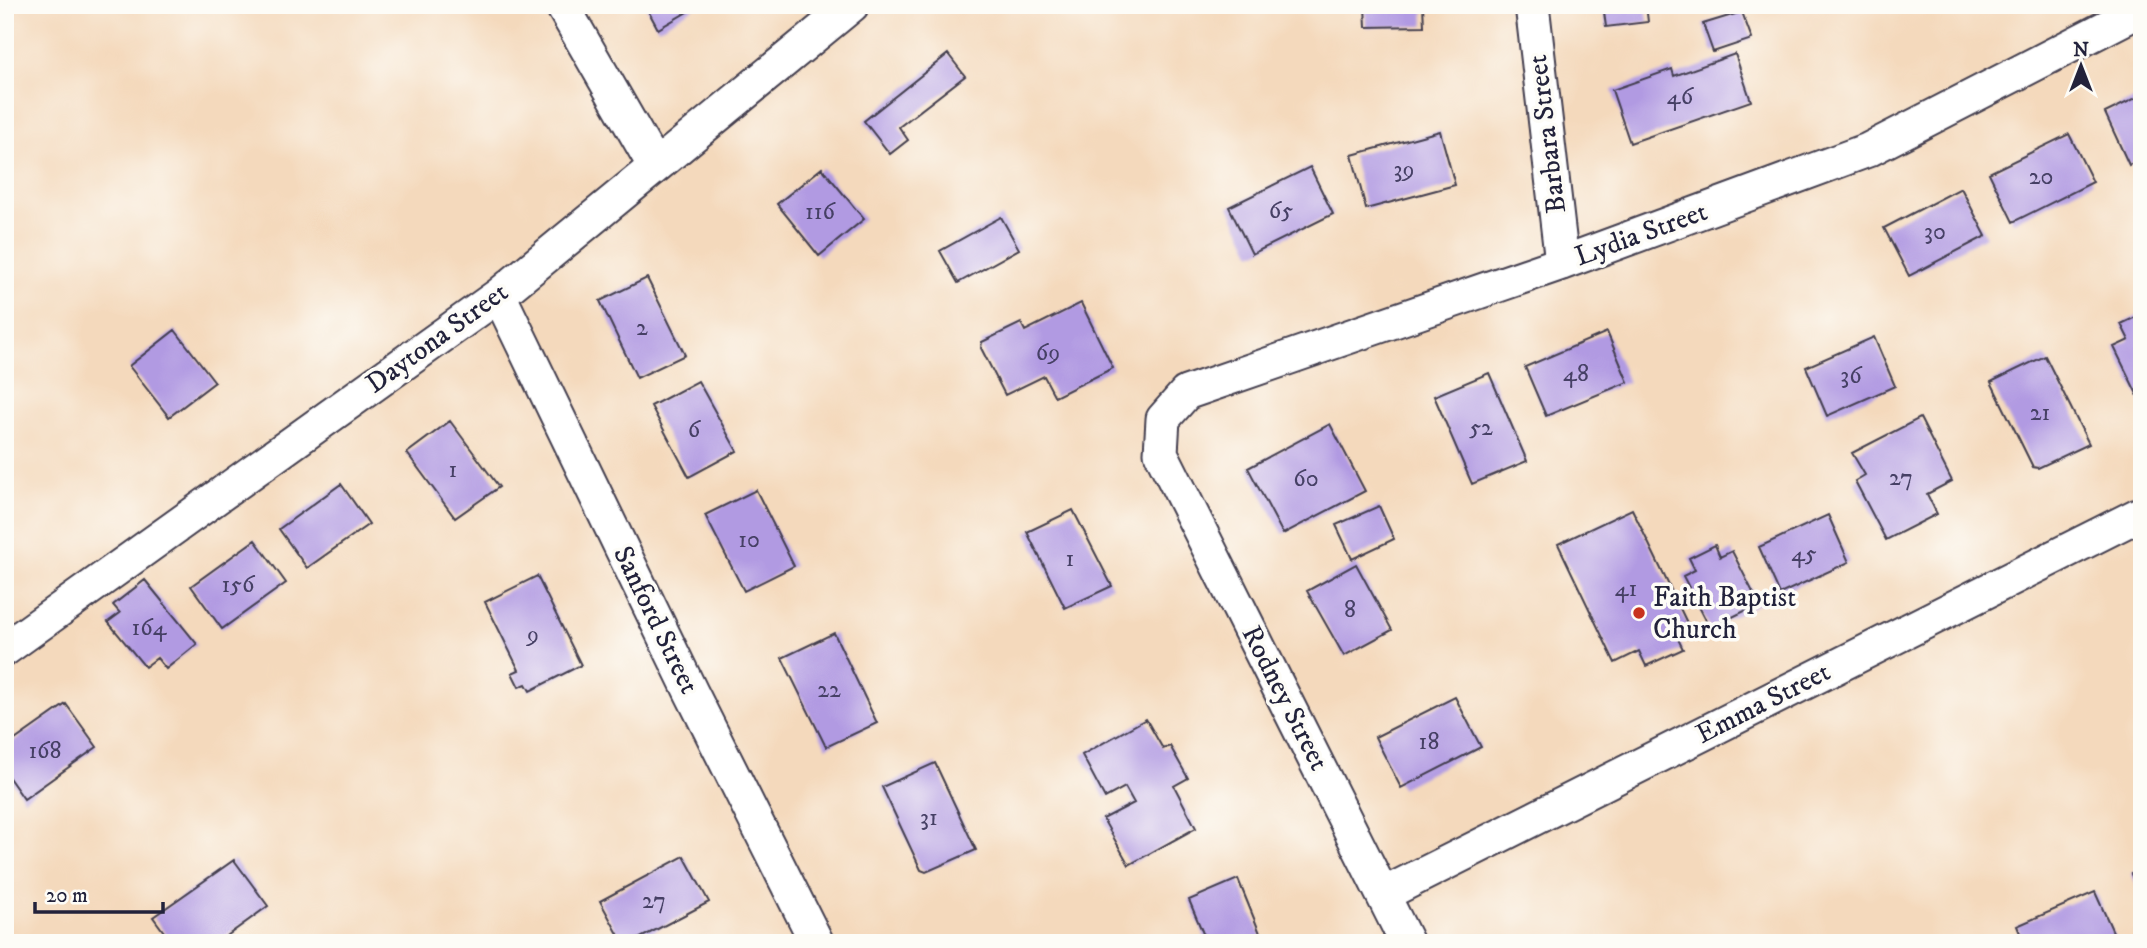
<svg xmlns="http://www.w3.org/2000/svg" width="2147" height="948" font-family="'IM FELL DW Pica',serif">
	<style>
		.building { fill: #b19ae2 }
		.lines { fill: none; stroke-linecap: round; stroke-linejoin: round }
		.street-casing { stroke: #423d4e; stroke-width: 37 }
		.street { stroke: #fff; stroke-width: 33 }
		.poi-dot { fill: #c8321e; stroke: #fdfcf7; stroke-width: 2.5 }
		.labels { text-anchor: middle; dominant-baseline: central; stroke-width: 7; stroke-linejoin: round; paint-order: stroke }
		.number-label { font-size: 24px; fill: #464065 }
		.street-label { font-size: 28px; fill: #22223b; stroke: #fdfcf7 }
		.poi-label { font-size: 28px; fill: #22223b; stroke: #fdfcf7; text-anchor: start }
	</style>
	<rect width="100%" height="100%" fill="#fdfcf7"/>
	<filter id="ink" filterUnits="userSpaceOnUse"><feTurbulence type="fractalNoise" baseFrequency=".0143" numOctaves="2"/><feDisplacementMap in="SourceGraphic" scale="14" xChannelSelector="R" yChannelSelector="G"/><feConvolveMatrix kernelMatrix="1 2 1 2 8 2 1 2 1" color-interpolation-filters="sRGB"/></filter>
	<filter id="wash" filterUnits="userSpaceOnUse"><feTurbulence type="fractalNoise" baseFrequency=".00686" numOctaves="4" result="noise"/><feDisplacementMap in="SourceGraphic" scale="28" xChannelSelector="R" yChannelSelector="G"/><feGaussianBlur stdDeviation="1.57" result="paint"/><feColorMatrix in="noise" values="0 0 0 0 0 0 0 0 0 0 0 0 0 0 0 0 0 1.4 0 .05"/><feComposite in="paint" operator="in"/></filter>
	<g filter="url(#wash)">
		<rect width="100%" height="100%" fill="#f4d9bc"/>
		<g id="blocks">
			<!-- building -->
			<path class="building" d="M645,5H699L658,29Z
				M1365,5H1423L1424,26L1366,27Z
				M1603,5H1646L1648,22L1606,27Z
				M1742,12L1752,39L1713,52L1703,24Z
				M948,54L965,76L899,127L908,140L890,154L864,121Z
				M1735,54L1751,101L1630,143L1612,90L1672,69L1674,76Z
				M2142,95V167L2138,160L2129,165L2105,113Z
				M1440,131L1455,185L1366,209L1352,155Z
				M2069,134L2093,182L2013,222L1989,173Z
				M1310,167L1333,214L1252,254L1229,207Z
				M822,168L864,219L819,256L777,204Z
				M1961,188L1986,236L1909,276L1884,228Z
				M1001,217L1019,249L958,283L940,251Z
				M647,278L685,355L637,378L600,301Z
				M1081,303L1113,368L1055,397L1044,376L1005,395L981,348L982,342L1021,323L1025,331Z
				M2142,314V395L2138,396L2114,347L2129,340L2121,324Z
				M175,330L215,382L169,417L129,366Z
				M1607,332L1628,382L1546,416L1525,367Z
				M1874,337L1895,386L1827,416L1806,367Z
				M2045,356L2089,444L2038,468L2033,467L1991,382Z
				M1489,373L1527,461L1472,484L1434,396Z
				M698,381L737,451L689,477L651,406Z
				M1920,418L1952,481L1927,494L1937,514L1886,540L1855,481L1865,475L1852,453Z
				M450,421L499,487L455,518L407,453Z
				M1330,424L1365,491L1283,534L1248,468Z
				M341,484L369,524L307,568L279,529Z
				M756,490L794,566L744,591L705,515Z
				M1379,506L1394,539L1352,559L1336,525Z
				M1632,509L1689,627L1675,633L1683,649L1646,666L1639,651L1615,663L1558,544Z
				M1073,510L1112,586L1065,608L1027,532Z
				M1828,515L1849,562L1780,594L1759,547Z
				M255,540L286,583L222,629L191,586Z
				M1715,545L1720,557L1732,551L1759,604L1710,628L1683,576L1695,570L1689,558Z
				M1356,564L1392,630L1344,656L1307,591Z
				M537,576L581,665L530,691L526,684L519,687L512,673L519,670L485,602Z
				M145,580L197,644L166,669L157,658L145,667L108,622L120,613L113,605Z
				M834,633L877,723L826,747L782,658Z
				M1455,697L1481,747L1401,788L1375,737Z
				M66,704L97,747L24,799L5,772V747Z
				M1146,719L1163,749L1170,746L1188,778L1174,786L1196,828L1129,865L1103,819L1134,803L1125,787L1105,798L1082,755Z
				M935,763L976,850L926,872L921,870L882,787Z
				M684,856L709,902L631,943H623L600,901Z
				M234,860L268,906L217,943H172L153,917Z
				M2142,869V897L2131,874Z
				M1238,879L1264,943H1207L1189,900Z
				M2095,892L2118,943H2024L2017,926Z"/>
		</g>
	</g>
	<g filter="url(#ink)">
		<use href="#blocks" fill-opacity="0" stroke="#423d4e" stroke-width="2"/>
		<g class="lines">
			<!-- street casing -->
			<g class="street-casing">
				<path id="street" d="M562,5L654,165
					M1532,5L1562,263
					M499,295L691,692L817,943
					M5,649L499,295L852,5
					M1384,894L2142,513
					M1407,943L1161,453L1163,419L1186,393L1562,263L1868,150L2142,9"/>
			</g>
			<!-- street -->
			<use href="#street" class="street"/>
		</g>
	</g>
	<!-- markers -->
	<circle class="poi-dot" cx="1639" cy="613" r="7"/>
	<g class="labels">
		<!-- number labels -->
		<g class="number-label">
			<text x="1680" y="97">46</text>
			<text x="1404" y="170">39</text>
			<text x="2041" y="177">20</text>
			<text x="1281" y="211">65</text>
			<text x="820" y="212">116</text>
			<text x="1935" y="232">30</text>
			<text x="642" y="328">2</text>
			<text x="1048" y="353">69</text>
			<text x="1576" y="374">48</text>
			<text x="1851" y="376">36</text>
			<text x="2040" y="413">21</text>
			<text x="1481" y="428">52</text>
			<text x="694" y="430">6</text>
			<text x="453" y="470">1</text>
			<text x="1901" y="478">27</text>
			<text x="1306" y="479">60</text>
			<text x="749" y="540">10</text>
			<text x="1804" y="554">45</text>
			<text x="1070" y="559">1</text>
			<text x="238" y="585">156</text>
			<text x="1626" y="589">41</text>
			<text x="1350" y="610">8</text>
			<text x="149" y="628">164</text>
			<text x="533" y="635">9</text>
			<text x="829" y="690">22</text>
			<text x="1429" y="742">18</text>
			<text x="45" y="751">168</text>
			<text x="929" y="818">31</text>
			<text x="654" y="901">27</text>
		</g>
		<!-- street labels -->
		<g class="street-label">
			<text transform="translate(1547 134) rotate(-97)">Barbara Street</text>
			<text transform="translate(1641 234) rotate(-20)">Lydia Street</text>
			<text transform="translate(437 338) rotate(-36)">Daytona Street</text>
			<text transform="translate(656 620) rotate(64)">Sanford Street</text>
			<text transform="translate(1285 698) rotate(63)">Rodney Street</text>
			<text transform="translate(1763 703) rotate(-27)">Emma Street</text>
		</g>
		<!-- poi labels -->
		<g class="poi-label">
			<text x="1653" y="597">Faith Baptist<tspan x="1653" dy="32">Church</tspan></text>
		</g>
	</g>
	<!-- margin -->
	<rect width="2147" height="948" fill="none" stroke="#fdfcf7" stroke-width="28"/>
	<!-- north arrow -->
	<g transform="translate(2081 66)" stroke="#fdfcf7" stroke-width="5" paint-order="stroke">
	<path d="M0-5L12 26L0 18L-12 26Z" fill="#22223b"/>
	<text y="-10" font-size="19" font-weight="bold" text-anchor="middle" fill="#22223b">N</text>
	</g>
	<!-- scale -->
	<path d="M35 902v10h128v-10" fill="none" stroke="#22223b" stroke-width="3.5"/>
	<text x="46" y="902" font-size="21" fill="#22223b" stroke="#fdfcf7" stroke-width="5" paint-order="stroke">20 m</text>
</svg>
